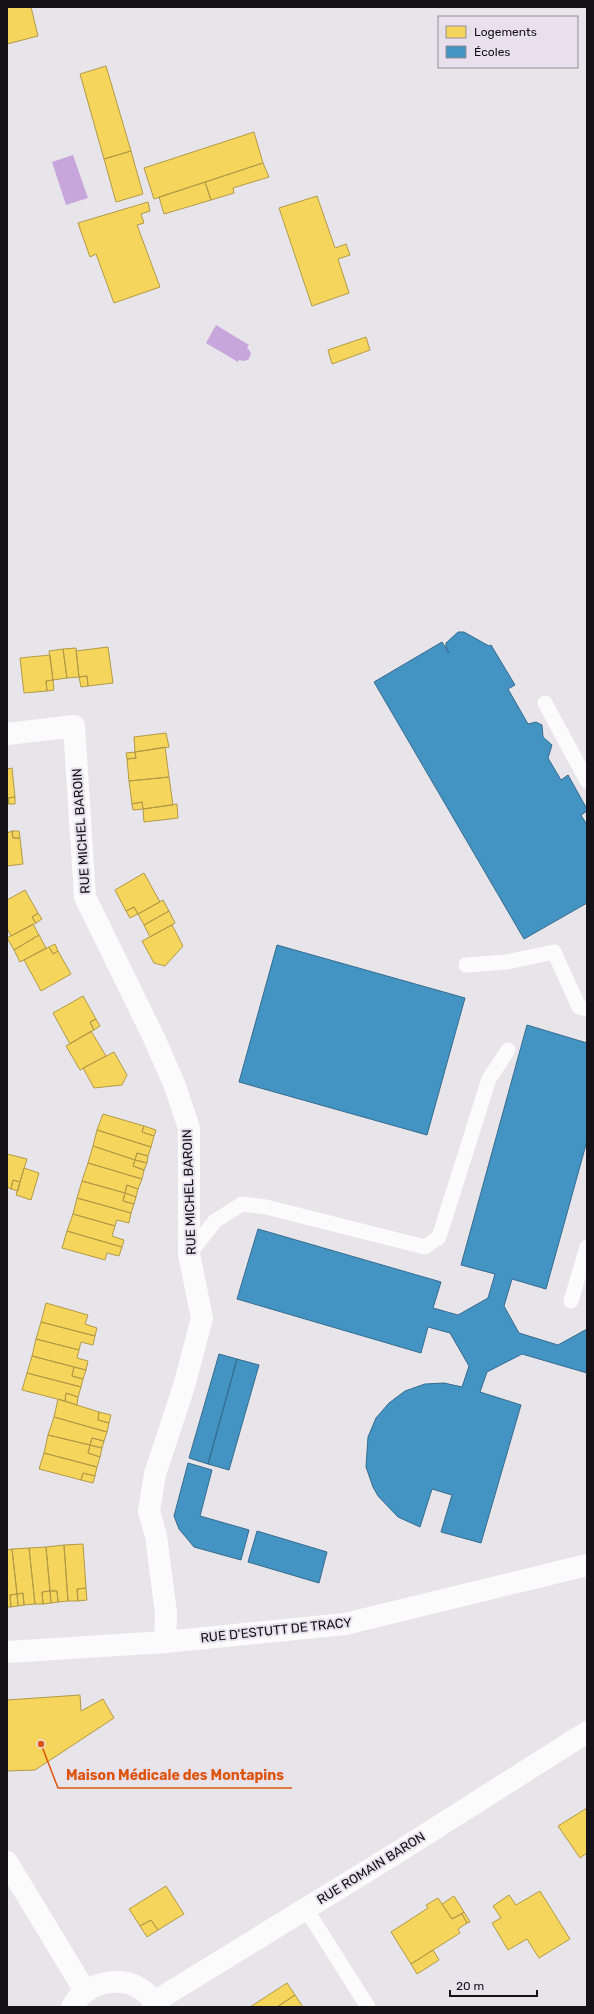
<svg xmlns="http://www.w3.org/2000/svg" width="594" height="2014" font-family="Rubik,sans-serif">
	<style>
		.water { fill: #c8a6db }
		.homes { fill: #f6d55c; stroke: #b29a47 }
		.schools { fill: #4393c3; stroke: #356c8f }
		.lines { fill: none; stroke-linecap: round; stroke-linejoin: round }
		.service { stroke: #fbfbfc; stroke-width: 15 }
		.minor { stroke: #fbfbfc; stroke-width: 22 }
		.tertiary { stroke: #fbfbfc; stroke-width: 22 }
		.labels { text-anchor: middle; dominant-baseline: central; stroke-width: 4; stroke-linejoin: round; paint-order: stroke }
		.street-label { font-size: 13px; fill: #141216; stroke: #e8e1ed }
		.leader { fill: none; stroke: #dd550c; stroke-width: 1.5 }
		.callout-dot { fill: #dd550c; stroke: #e8e1ed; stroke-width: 1.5 }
		.callout-label { font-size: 14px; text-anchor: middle; font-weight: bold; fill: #dd550c; stroke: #e8e1ed; stroke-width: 4; stroke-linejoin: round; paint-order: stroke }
	</style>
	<rect width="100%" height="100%" fill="#e7e4ea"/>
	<!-- water -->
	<path class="water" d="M73,155L88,198L66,205L52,162Z
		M216,325L249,345L247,347L251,353L249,359L244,361L239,360L238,362L206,343Z"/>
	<!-- homes -->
	<path class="homes" d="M7,7H31L38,36L7,44Z
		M106,66L131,151L104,159L80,74Z
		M254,132L263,163L154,199L144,168Z
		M131,151L143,194L116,202L104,159Z
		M263,163L269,177L233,188L234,193L211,200L205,182Z
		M205,182L211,200L164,214L159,197Z
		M317,196L335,248L346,244L350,255L338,259L349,293L312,306L279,208Z
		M148,202L150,211L141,214L144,223L137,225L160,287L114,303L96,254L90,257L78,223Z
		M366,337L370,350L332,364L328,350Z
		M108,647L113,683L88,686L87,676L79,677L76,651Z
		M76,648L79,677L67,678L63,649Z
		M63,649L67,678L53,680L49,651Z
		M50,655L53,680L46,681L47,691L24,693L20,658Z
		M87,676L88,686L81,687L79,677Z
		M53,680L54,690L47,691L46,681Z
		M166,733L169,747L135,752L134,737Z
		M165,747L169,777L129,781L127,759L136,758L135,752Z
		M135,752L136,758L127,759L126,753Z
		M12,768L15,797L8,798L9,804H7V769Z
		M169,777L173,805L143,809L142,802L132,804L129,781Z
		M15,797V804H9L8,798Z
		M142,802L143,809L133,810L132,804Z
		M177,804L178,818L144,822L143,809Z
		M12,831H19L20,838H13Z
		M12,831L13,838H20L23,864L7,866V833Z
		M144,873L160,902L138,914L134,907L126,911L115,890Z
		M25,890L38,913L32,917L36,923L11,936L7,928V900Z
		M163,900L169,911L144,925L138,914Z
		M134,907L138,914L130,918L126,911Z
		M169,911L175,923L150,937L144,925Z
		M38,913L42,919L36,923L32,917Z
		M33,924L39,935L14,950L7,938Z
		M172,925L183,946L165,966L154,963L142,941Z
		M39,935L46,948L20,962L14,950Z
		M55,944L58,951L53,954L49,947Z
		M49,947L53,954L58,951L71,974L41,991L24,960Z
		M83,996L96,1019L90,1022L94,1030L70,1044L53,1013Z
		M96,1019L100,1026L94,1030L90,1022Z
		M91,1031L106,1056L80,1070L66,1046Z
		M114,1052L127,1075L122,1085L94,1088L83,1068Z
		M103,1114L144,1126L142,1132L154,1136L151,1147L97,1130Z
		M144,1126L156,1130L154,1136L142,1132Z
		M97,1130L151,1147L148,1156L137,1153L135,1160L93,1146Z
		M93,1146L135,1160L133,1166L144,1170L142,1179L88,1163Z
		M137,1153L148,1156L147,1163L135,1160Z
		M7,1154L27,1159L20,1182L13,1180L11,1189L7,1187Z
		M135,1160L147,1163L144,1170L133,1166Z
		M88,1163L142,1179L138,1189L127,1185L125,1193L82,1181Z
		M24,1168L39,1173L31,1200L16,1195Z
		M13,1180L20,1182L18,1191L11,1189Z
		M82,1181L125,1193L123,1201L134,1204L131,1213L77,1198Z
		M127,1185L138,1189L136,1197L125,1193Z
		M125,1193L136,1197L134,1204L123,1201Z
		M77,1198L131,1213L129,1223L117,1220L115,1226L73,1214Z
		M73,1214L115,1226L112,1236L124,1240L122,1247L67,1231Z
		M67,1231L122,1247L119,1256L107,1253L105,1260L62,1248Z
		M46,1303L88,1315L85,1324L97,1328L95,1336L41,1322Z
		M41,1322L95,1336L93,1345L81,1342L79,1350L36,1339Z
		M36,1339L79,1350L77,1358L88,1361L86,1370L32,1356Z
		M32,1356L74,1367L72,1376L83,1379L81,1387L27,1373Z
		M74,1367L86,1370L83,1379L72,1376Z
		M27,1373L81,1387L78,1397L66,1393L65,1401L22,1390Z
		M66,1393L78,1397L77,1405L65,1401Z
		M58,1399L99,1412L98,1420L109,1423L107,1432L54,1417Z
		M99,1412L111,1415L109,1423L98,1420Z
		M54,1417L107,1432L104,1441L92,1438L90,1445L48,1435Z
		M48,1435L90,1445L88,1453L100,1457L97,1467L44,1453Z
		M92,1438L104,1441L102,1448L90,1445Z
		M90,1445L102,1448L100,1457L88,1453Z
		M44,1453L97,1467L95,1476L83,1473L81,1480L39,1469Z
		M83,1473L95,1476L93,1483L81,1480Z
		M83,1544L86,1588L77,1589L78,1601H68L64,1545Z
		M64,1545L68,1601L58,1602L57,1591H50L46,1547Z
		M46,1547L50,1591L42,1592L43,1604H35L29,1548Z
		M29,1548L35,1604L24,1605L23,1593L17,1594L12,1549Z
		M12,1549L17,1594L10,1595L11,1607H7V1550Z
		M86,1588L87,1600L78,1601L77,1589Z
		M50,1591H57L58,1602L51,1603Z
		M50,1591L51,1603L43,1604L42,1592Z
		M23,1593L24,1605L18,1606L17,1594Z
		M17,1594L18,1606L11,1607L10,1595Z
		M80,1695L81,1711L103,1699L114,1718L35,1770L7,1771V1700Z
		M587,1808V1853L580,1858L558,1826Z
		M166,1886L184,1914L158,1930L151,1920L140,1926L129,1909Z
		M540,1891L570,1939L539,1958L527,1939L508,1950L492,1923L501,1918L493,1906L509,1895L516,1905Z
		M454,1896L464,1912L452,1919L442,1904Z
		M438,1898L452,1919L462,1914L467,1923L458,1929L460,1933L411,1964L391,1932L428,1908L426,1905Z
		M464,1912L470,1922L467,1923L462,1914Z
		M151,1920L158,1930L147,1937L140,1926Z
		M433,1950L439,1960L417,1974L411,1964Z
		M287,1983L295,1995L277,2007H250Z
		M295,1995L303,2007H277Z"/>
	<!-- schools -->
	<path class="schools" d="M458,632H464L489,646L491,645L515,685L508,689L528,724L536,722L542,725L543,737L552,745L548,758L561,780L568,775L587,809V811L581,815L587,825V903L524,939L374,682L442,642L449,653L446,647V643Z
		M277,945L465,998L427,1135L239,1082Z
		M527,1025L587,1043V1141L546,1289L512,1279L504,1306L519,1333L558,1345L587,1329V1373L522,1354L487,1372L480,1392L521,1405L481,1543L441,1532L452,1495L432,1489L420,1527L398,1517L378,1496L373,1487L366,1467L368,1437L376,1418L389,1403L405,1391L425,1384L444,1383L462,1387L469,1366L450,1333L428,1327L421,1353L237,1299L258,1229L441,1282L433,1308L458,1315L488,1298L495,1274L461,1265Z
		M219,1354L237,1359L208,1464L189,1458Z
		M237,1359L259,1365L229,1470L208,1464Z
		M188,1463L212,1470L200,1516L249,1530L241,1560L194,1547L179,1529L174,1516Z
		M257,1531L327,1552L319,1583L248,1562Z"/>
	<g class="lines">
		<!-- service -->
		<path class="service" d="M545,703L587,781
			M466,965L507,962L554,952L579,1007L587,1009
			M189,1254L215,1221L242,1204L266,1207L425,1247L439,1237L489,1079L508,1050
			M571,1301L587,1247
			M306,1909L368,2007"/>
		<!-- minor -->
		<path class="minor" d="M7,734L74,726L85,897L154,1038L175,1086L189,1128V1254L202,1318L184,1386L155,1474L149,1511L156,1536L166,1613L165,1642
			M7,1652L165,1642L345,1624L587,1565
			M7,1862L85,1991"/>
		<!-- tertiary -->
		<path class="tertiary" d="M154,2002L398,1852L587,1732
			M72,2007C89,1975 141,1972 156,2007"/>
	</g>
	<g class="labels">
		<!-- street labels -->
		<g class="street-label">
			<text transform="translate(81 831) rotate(-94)">RUE MICHEL BAROIN</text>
			<text transform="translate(189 1192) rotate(-92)">RUE MICHEL BAROIN</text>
			<text transform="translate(276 1630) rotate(-6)">RUE D'ESTUTT DE TRACY</text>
			<text transform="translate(371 1868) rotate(-32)">RUE ROMAIN BARON</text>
		</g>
	</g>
	<!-- callouts -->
	<path class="leader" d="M41 1744L58 1788H292"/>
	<circle class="callout-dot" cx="41" cy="1744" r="4"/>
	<g class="callout-label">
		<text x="175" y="1780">Maison Médicale des Montapins</text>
	</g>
	<!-- border -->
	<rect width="594" height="2014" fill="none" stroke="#141216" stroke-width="16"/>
	<!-- legend -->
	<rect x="438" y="16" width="140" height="52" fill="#e8e1ed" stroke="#938e97"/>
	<rect x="446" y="26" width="20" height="12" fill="#f6d55c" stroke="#938e97"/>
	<text x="474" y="36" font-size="12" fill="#141216">Logements</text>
	<rect x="446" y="46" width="20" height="12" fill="#4393c3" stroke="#938e97"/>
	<text x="474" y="56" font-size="12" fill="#141216">Écoles</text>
	<!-- scale -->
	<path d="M450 1990v6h87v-6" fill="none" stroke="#141216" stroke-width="2"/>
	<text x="456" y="1990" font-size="12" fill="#141216" stroke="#e8e1ed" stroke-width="3" paint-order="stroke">20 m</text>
</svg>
